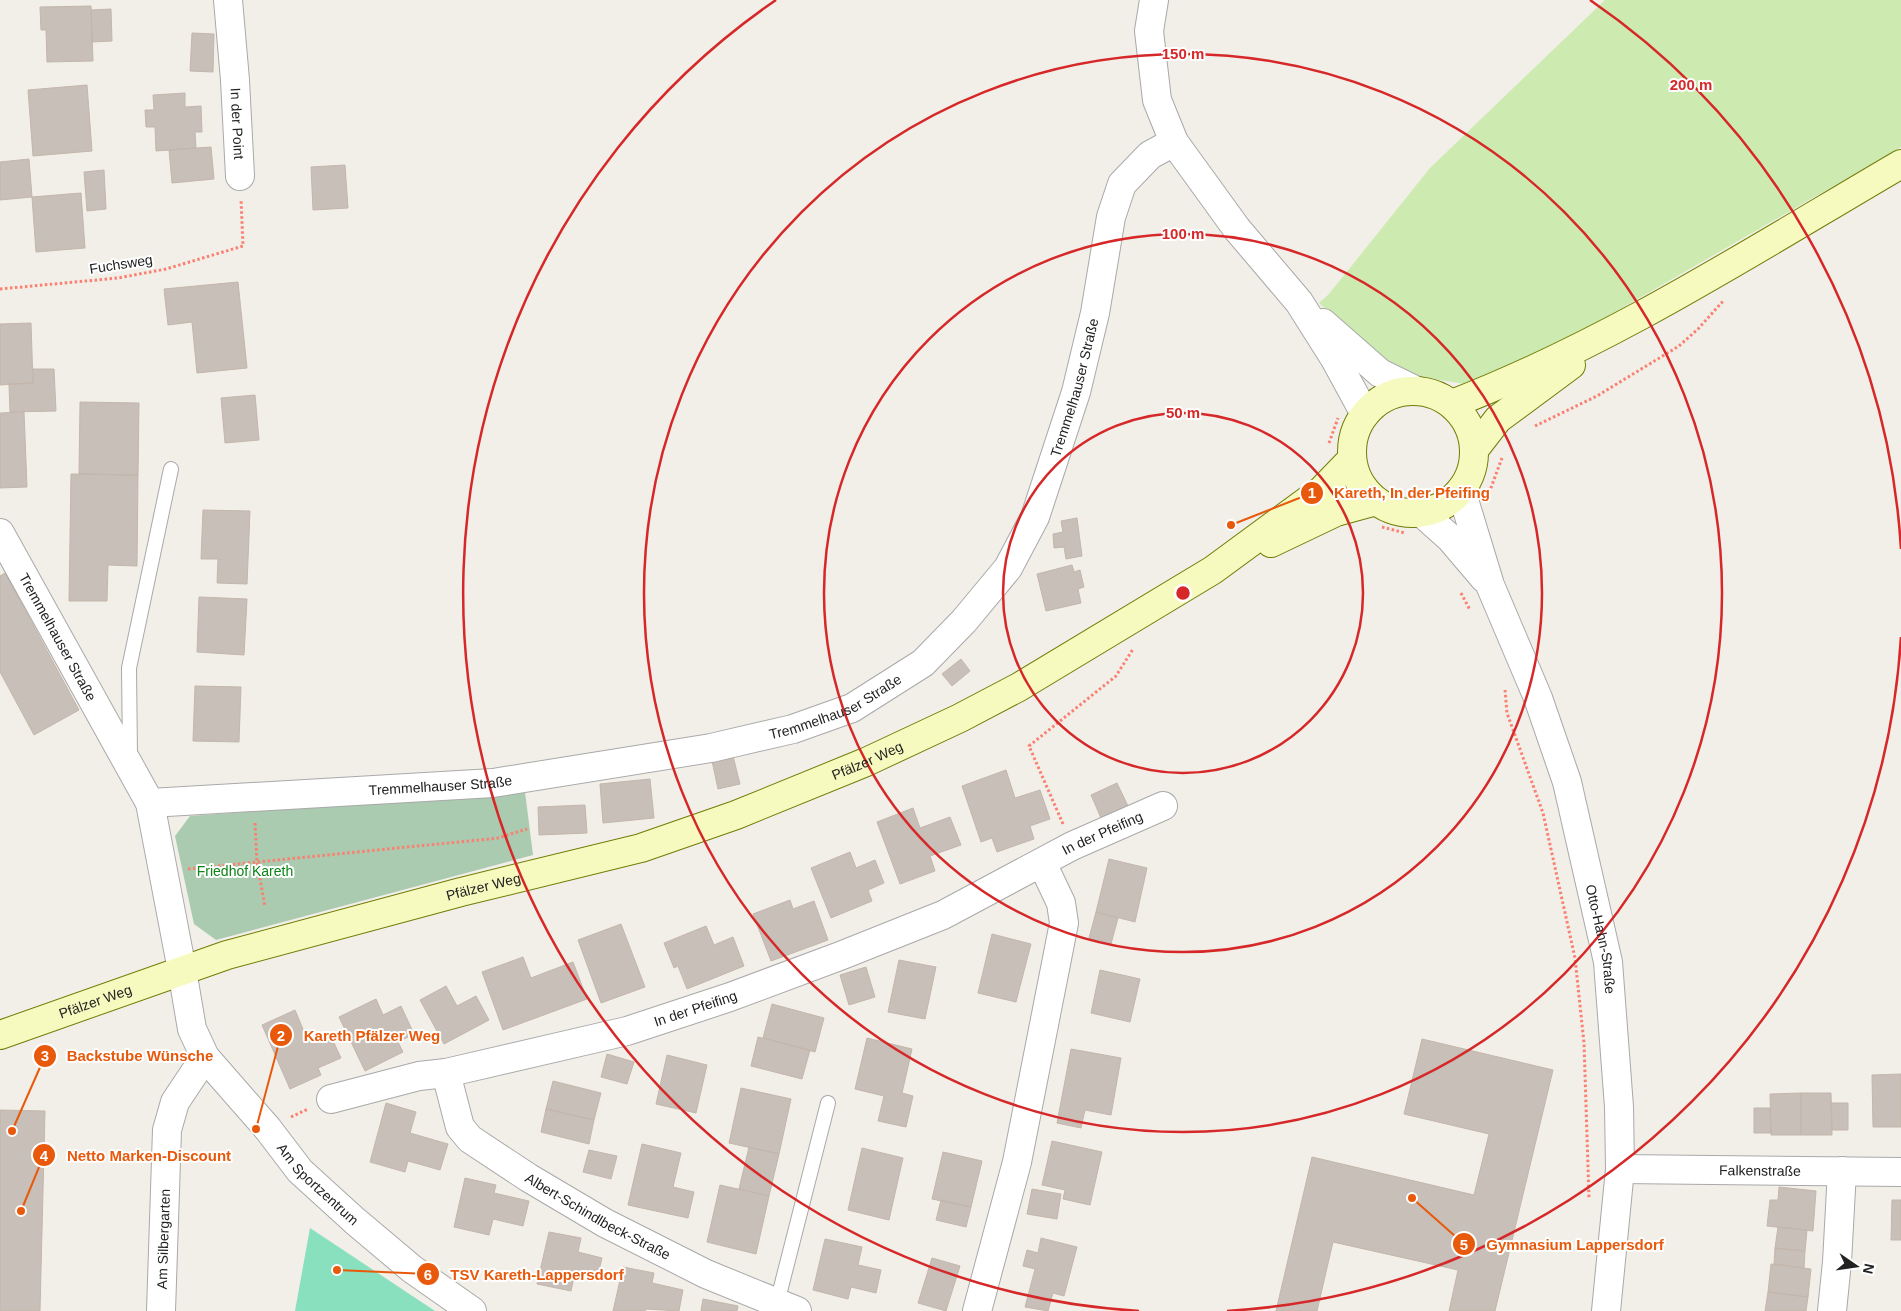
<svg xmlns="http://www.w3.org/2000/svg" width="1901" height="1311" font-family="Arial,sans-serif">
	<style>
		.grass { fill: #cdebb0 }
		.cemetery { fill: #aacbaf }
		.pitch { fill: #88e0be }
		.building { fill: #c7bfb8; stroke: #c4b6ab }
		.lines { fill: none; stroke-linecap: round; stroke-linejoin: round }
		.lane-casing { stroke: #a9a9a9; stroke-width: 16 }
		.street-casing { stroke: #a9a9a9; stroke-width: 30 }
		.secondary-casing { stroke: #707d05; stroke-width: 30 }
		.path { stroke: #fa8072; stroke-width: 3; stroke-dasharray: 2.5 2.5; stroke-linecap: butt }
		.lane { stroke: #fff; stroke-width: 14 }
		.street { stroke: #fff; stroke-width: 28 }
		.secondary { stroke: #f7fabf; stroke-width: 28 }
		.ring { fill: none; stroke: #d62828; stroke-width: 2.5 }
		.labels { text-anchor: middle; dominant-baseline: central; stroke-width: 4; stroke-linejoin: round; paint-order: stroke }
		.street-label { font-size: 14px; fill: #222; stroke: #fff }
		.park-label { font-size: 14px; fill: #0c8416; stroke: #fff }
		.centre { fill: #d62828; stroke: #fff; stroke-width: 2.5 }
		.ring-label { font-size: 15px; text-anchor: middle; font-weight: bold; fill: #d62828; stroke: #fff; stroke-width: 4; stroke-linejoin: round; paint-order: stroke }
		.leader { fill: none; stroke: #e8590c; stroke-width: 2 }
		.callout-dot { fill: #e8590c; stroke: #fff; stroke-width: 2 }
		.mark-label { font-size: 15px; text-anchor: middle; font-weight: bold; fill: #fff }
		.callout-label { font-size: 15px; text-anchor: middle; font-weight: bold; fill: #e8590c; stroke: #fff; stroke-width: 4; stroke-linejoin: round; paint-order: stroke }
	</style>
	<rect width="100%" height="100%" fill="#f2efe9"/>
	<!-- grass -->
	<path class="grass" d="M1605,0H1901V147L1551,349L1471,385L1397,373L1319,303L1329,294L1430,168Z"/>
	<!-- cemetery -->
	<path class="cemetery" d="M525,792L533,855L216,940L194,924L175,836L190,816Z"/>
	<!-- pitch -->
	<path class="pitch" d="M310,1228L435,1311H295Z"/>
	<!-- building -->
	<path class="building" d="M91,6L93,61L47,62L46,30H41L40,7Z
		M111,9L112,41L92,42L91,10Z
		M192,33L214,34L213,72L190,71Z
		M87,85L92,151L33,156L28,90Z
		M185,93V107L201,106L202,132H195L196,148L156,151L155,127H146L145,110H154L153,95Z
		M211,147L214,179L172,183L169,150Z
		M29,159L32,197L0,200V162Z
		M345,165L348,208L313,210L311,167Z
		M104,170L106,209L87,211L84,172Z
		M81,193L85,248L36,252L32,197Z
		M238,282L247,368L197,373L192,322L168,325L164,289Z
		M31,323L33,383L0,385V324Z
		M33,369H54L56,411L10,412L9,384L33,383Z
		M255,395L259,440L225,443L221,398Z
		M80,402L139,403L138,475L79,474Z
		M24,412L27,487L0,488V413Z
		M71,474L138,475L137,566L108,565L107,601H69Z
		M203,510L250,511L247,584L217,583L218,559H201Z
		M1077,518L1082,556L1066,559L1064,547L1054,548L1053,534L1063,532L1061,521Z
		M1072,565L1074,572L1080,570L1084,587L1078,589L1081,603L1046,611L1037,574Z
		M5,573L79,710L34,735L0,672V576Z
		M199,597L247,599L244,655L197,652Z
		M961,659L970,671L952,686L942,674Z
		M195,686L241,687L239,742L193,741Z
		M733,756L740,784L718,789L712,761Z
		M1006,770L1015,798L1040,790L1050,819L1030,826L1034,839L997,852L992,838L981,842L962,786Z
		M650,779L654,818L603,823L600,784Z
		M1117,783L1128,806L1101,818L1091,795Z
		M585,805L587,833L539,835L538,807Z
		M913,808L920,828L950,817L961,845L930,856L935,871L900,884L877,822Z
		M850,852L856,868L875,860L884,883L868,890L872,901L831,918L811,868Z
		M1109,859L1147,868L1135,922L1096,912Z
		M790,900L793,909L814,901L828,940L771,961L753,914Z
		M1096,912L1118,918L1111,944L1089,938Z
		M621,924L645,987L601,1003L578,940Z
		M706,926L714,945L733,937L744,966L687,989L678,966L674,968L664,943Z
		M992,934L1031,944L1016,1002L978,993Z
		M523,957L531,978L573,962L587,999L503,1030L482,972Z
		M899,960L936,967L925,1019L888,1012Z
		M866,967L875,997L849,1005L840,975Z
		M1100,970L1140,979L1130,1022L1091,1013Z
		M446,986L457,1006L476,996L489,1020L444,1044L420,1000Z
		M376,999L383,1015L401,1006L414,1034L398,1042L403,1052L365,1071L339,1017Z
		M772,1004L824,1018L815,1052L763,1038Z
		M295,1010L308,1041L329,1032L341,1058L318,1068L321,1075L290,1089L262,1025Z
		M758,1037L810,1050L802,1079L751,1066Z
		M867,1038L912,1049L902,1093L913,1096L906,1127L878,1121L884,1096L855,1089Z
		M1422,1039L1553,1070L1495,1311H1449L1458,1270L1333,1242L1317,1311H1276L1312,1157L1474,1195L1489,1134L1404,1114Z
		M1071,1049L1121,1058L1111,1115L1085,1110L1081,1128L1057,1123Z
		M607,1054L634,1062L627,1084L601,1077Z
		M667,1055L707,1065L696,1113L656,1104Z
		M1901,1074V1127H1873L1872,1075Z
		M553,1081L601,1093L594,1120L546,1109Z
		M741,1088L791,1099L779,1154L729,1143Z
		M1801,1093V1135H1771L1770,1094Z
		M1801,1093H1831L1832,1135H1801Z
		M386,1103L416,1112L410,1133L448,1144L440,1170L408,1161L405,1172L370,1162Z
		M1831,1103H1848V1130H1832Z
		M1754,1108H1770L1771,1133H1754Z
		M546,1109L594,1120L589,1144L541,1132Z
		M0,1110L45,1111L40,1311H0Z
		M1052,1141L1102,1152L1090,1205L1063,1199L1065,1190L1042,1185Z
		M642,1144L681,1153L673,1187L694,1192L688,1218L628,1205Z
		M749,1147L779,1154L769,1196L739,1189Z
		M862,1148L903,1158L889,1220L848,1210Z
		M589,1150L617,1156L611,1179L583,1172Z
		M943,1152L982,1161L971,1207L932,1199Z
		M465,1178L496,1185L494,1193L529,1201L523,1226L493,1219L489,1235L454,1227Z
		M720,1185L769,1196L756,1254L707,1242Z
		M1779,1187L1816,1191L1813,1231L1767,1226L1770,1200H1778Z
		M1032,1189L1061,1194L1057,1219L1027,1214Z
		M941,1200L971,1207L966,1227L936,1220Z
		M1892,1200H1901V1240H1891Z
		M1778,1227L1807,1230L1805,1251L1775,1248Z
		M549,1232L581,1238L578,1252L602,1258L597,1278L575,1273L571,1291L537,1284Z
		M1041,1238L1077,1247L1064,1296L1053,1293L1048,1311L1025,1307L1035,1269L1023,1266L1027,1250L1038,1253Z
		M825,1239L862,1247L858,1265L881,1270L876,1293L851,1287L848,1299L813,1290Z
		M1775,1248L1805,1251L1804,1268L1774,1264Z
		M932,1258L960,1266L946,1311L918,1303Z
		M1771,1264L1811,1269L1808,1297L1768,1292Z
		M623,1267L654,1273L652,1283L683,1290L679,1311L646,1309L645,1311H613Z
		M1768,1292L1808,1297L1806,1311H1765Z
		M703,1299L738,1306L737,1311H701Z"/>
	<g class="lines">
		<!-- lane casing -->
		<g class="lane-casing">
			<path id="lane" d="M130,756L129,668L171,469
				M777,1303L828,1103"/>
		</g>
		<!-- street casing -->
		<g class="street-casing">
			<g id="street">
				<path id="s1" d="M228,0L235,80L240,176"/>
				<path d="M1154,0L1149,31L1157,100L1174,142L1237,229L1299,302L1335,359L1365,414"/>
				<path d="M1323,323L1380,373L1417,391"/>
				<path id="s2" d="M1461,490L1490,585L1538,698L1567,782L1608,962L1619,1107L1620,1169L1606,1311"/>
				<path d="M1422,513L1450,538L1484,578"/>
				<path id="s3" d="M0,533L150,803L182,970L192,1029L205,1057L268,1129L300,1171L355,1221L412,1269L472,1311"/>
				<path id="s4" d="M150,803L493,783L711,748L793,729L852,708L923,663L964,621L1008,568L1035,517L1076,392L1095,313L1111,217L1122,184L1150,155L1174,142"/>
				<path id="s5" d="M446,1073L460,1127L470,1139L529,1178L605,1223L706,1274L797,1311"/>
				<path id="s6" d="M331,1099L419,1076L446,1073L627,1031L730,997L840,956L943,915L1072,846L1163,806"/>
				<path id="s7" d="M1620,1169L1901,1172"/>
				<path id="s8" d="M161,1311L167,1130L175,1102L205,1057"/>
				<path d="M977,1311L1017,1162L1064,923L1061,903L1042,863"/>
				<path d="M1832,1311L1837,1262L1842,1171"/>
			</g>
		</g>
		<!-- secondary casing -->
		<g class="secondary-casing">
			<g id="secondary">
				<circle cx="1413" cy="452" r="61"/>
				<path d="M1452,404C1610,343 1754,250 1901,164"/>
				<path d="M1474,450L1498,419L1571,365"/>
				<path d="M1271,543L1336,512L1376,501"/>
				<path id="s9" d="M0,1035L227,955L461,892L641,848L736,815L866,762L960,718L1019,687L1213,570L1322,490L1352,459"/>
			</g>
		</g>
		<!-- path -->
		<path class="path" d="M0,289L118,278L166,269L243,246L241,199
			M1535,426L1597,396L1679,346L1698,329L1724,300
			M1329,443L1338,418
			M1489,493L1502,458
			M1382,527L1405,533
			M1461,593L1470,610
			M1505,690L1507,713L1543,813L1575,958L1584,1043L1589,1198
			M255,823L257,862L265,907
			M1063,824L1029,746L1116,676L1133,649
			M188,869L498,838L527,829
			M291,1117L308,1109"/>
		<!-- lane -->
		<use href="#lane" class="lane"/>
		<!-- street -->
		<use href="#street" class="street"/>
		<!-- secondary -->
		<use href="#secondary" class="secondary"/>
	</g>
	<!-- distance rings -->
	<g class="ring">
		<circle cx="1183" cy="593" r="180"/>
		<circle cx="1183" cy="593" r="359"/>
		<circle cx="1183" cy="593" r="539"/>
		<path d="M1901 637A719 719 0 0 1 1227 1311M1139 1311A719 719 0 0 1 776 0M1590 0A719 719 0 0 1 1901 549"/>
	</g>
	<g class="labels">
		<!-- street labels -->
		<g class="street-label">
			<text stroke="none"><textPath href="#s1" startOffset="124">In der Point</textPath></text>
			<text transform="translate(121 264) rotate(-9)">Fuchsweg</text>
			<text stroke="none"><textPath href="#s4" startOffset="1116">Tremmelhauser Straße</textPath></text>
			<text stroke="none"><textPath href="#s3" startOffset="119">Tremmelhauser Straße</textPath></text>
			<text stroke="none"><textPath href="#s4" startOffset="696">Tremmelhauser Straße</textPath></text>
			<text stroke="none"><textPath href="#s9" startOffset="911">Pfälzer Weg</textPath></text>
			<text stroke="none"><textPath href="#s4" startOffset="291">Tremmelhauser Straße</textPath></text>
			<text stroke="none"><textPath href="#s6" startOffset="820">In der Pfeifing</textPath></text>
			<text stroke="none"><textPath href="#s9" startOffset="506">Pfälzer Weg</textPath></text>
			<text stroke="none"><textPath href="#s2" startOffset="472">Otto-Hahn-Straße</textPath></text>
			<text stroke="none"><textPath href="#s9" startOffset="101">Pfälzer Weg</textPath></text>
			<text stroke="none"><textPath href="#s6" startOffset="376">In der Pfeifing</textPath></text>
			<text stroke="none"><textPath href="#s7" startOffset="140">Falkenstraße</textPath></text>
			<text stroke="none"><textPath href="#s3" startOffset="740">Am Sportzentrum</textPath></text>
			<text stroke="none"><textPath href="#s5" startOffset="221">Albert-Schindlbeck-Straße</textPath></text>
			<text stroke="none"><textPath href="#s8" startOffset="72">Am Silbergarten</textPath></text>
		</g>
		<!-- park labels -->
		<g class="park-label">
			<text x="245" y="871">Friedhof Kareth</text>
		</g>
	</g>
	<circle cx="1183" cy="593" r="8" class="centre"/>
	<g class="ring-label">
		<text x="1183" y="59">150 m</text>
		<text x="1691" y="90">200 m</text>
		<text x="1183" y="239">100 m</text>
		<text x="1183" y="418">50 m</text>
	</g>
	<!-- callouts -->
	<path class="leader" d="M1231 525L1312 493M256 1129L281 1035M12 1131L45 1056M21 1211L44 1155M1412 1198L1464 1244M337 1270L428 1274"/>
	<g class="callout-dot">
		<circle cx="1231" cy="525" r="5"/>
		<circle cx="256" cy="1129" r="5"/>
		<circle cx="12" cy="1131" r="5"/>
		<circle cx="21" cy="1211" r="5"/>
		<circle cx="1412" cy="1198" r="5"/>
		<circle cx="337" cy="1270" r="5"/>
		<circle cx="1312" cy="493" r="12"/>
		<circle cx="281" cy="1035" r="12"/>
		<circle cx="45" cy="1056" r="12"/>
		<circle cx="44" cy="1155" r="12"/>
		<circle cx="1464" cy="1244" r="12"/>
		<circle cx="428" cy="1274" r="12"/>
	</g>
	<g class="mark-label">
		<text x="1312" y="498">1</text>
		<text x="281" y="1041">2</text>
		<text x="45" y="1061">3</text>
		<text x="44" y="1161">4</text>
		<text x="1464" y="1250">5</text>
		<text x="428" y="1280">6</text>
	</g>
	<g class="callout-label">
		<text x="1412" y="498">Kareth, In der Pfeifing</text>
		<text x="372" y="1041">Kareth Pfälzer Weg</text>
		<text x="140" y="1061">Backstube Wünsche</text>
		<text x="149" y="1161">Netto Marken-Discount</text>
		<text x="1575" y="1250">Gymnasium Lappersdorf</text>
		<text x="537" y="1280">TSV Kareth-Lappersdorf</text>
	</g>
	<!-- north arrow -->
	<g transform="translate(1856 1266) rotate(103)" stroke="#ffffff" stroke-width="4" paint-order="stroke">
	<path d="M0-4L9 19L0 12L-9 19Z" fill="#222222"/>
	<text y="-8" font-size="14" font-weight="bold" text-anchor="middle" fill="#222222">N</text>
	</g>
</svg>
